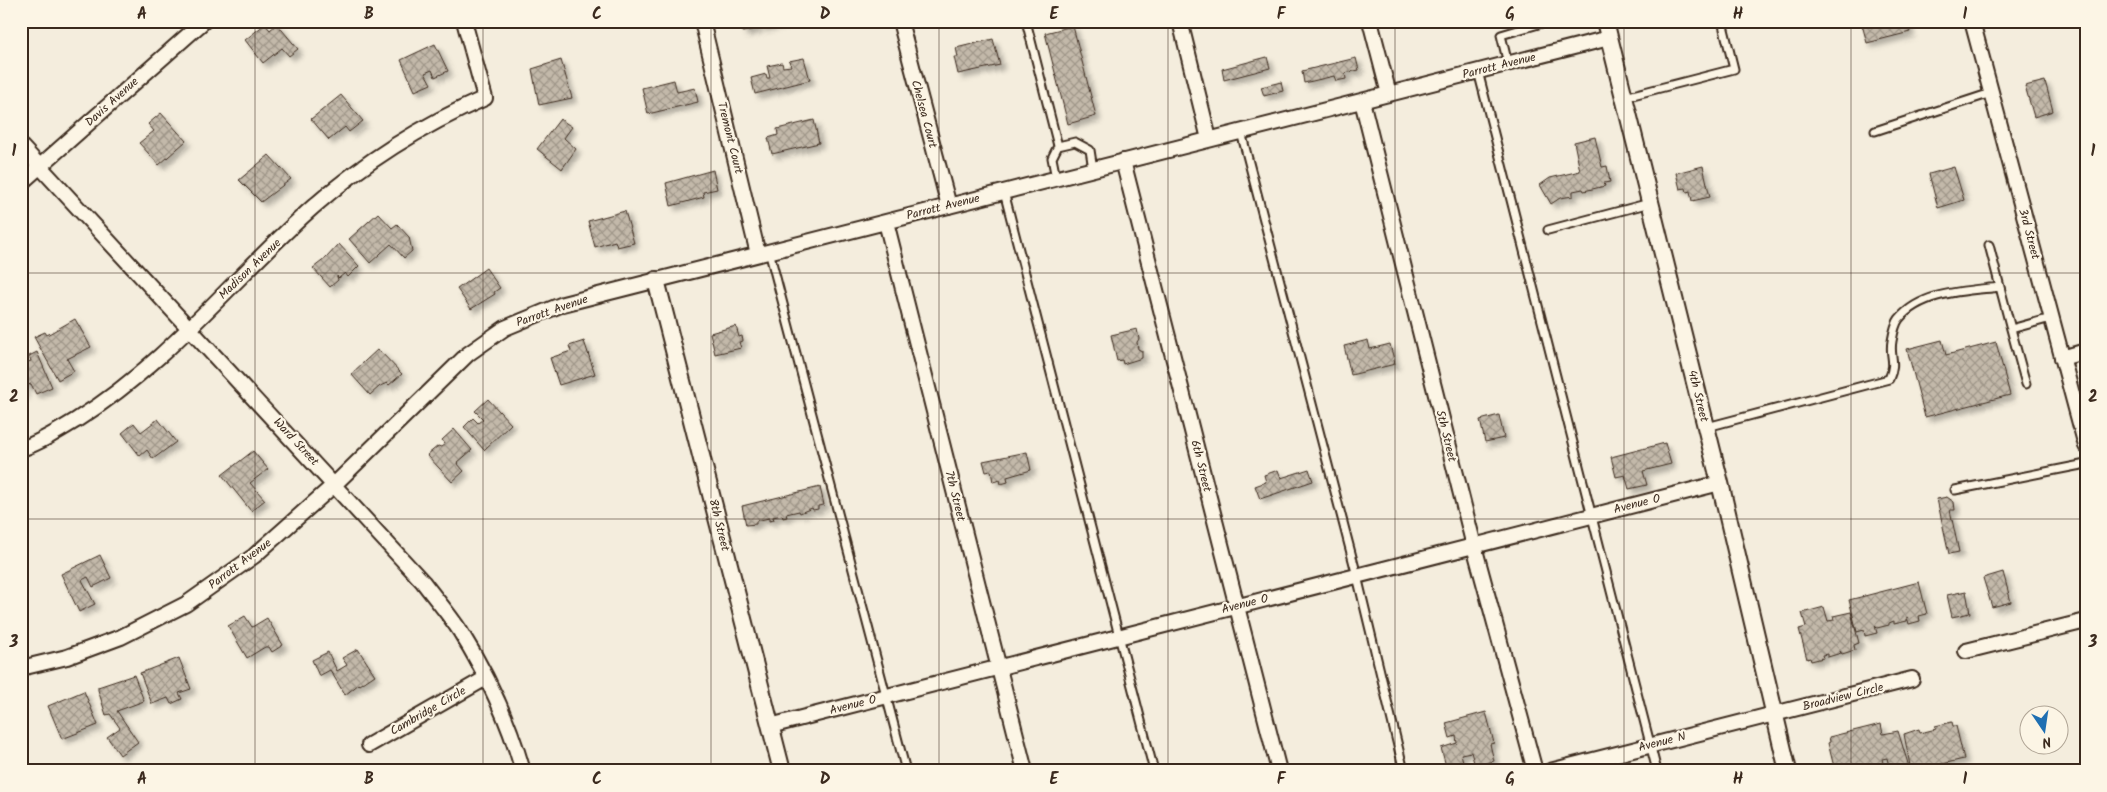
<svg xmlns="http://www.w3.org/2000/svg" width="2107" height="792" font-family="Kalam,sans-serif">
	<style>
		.building { fill: url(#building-cross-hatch); stroke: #3b2a1e; filter: url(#shadow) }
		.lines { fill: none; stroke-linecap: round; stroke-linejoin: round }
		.service-casing { stroke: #3b2a1e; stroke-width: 11 }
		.minor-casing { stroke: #3b2a1e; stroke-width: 18 }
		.tertiary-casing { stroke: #3b2a1e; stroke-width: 20 }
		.service { stroke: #fcf5e5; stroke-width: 7 }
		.minor { stroke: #fcf5e5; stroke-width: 14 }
		.tertiary { stroke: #fcf5e5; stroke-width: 16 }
		.grid { fill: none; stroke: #3b2a1e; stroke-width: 1; stroke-opacity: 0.55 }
		.labels { text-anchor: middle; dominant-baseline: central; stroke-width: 4.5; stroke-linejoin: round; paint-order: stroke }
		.street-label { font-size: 12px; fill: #3b2a1e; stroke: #fcf5e5 }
		.neatline { fill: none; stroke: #3b2a1e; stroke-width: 2 }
		.grid-label { font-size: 16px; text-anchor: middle; font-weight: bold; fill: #3b2a1e }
	</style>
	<defs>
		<pattern id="building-cross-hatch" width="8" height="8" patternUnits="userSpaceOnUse" patternTransform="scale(1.25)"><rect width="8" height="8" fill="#c3b9aa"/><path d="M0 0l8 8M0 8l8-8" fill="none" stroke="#a0978a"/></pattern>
		<filter id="shadow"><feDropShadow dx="4.5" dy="4.5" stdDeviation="2.5" flood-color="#0004"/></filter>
	</defs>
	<rect width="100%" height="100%" fill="#f4eddd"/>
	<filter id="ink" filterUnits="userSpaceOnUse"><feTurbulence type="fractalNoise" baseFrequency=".02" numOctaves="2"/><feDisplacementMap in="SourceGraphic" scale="10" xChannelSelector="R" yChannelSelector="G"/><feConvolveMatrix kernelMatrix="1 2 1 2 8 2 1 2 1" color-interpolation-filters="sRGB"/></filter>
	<g filter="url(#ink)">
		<!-- building -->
		<path class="building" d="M740,21H756L758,28L743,32Z
			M760,21H786L761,27Z
			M1861,21H1907L1910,32L1867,43Z
			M265,24L270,30L277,24L298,49L289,56L282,48L263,63L245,40Z
			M1073,26L1096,116L1068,124L1045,33Z
			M993,39L1000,65L958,74L954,57H958L956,48Z
			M435,44L448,71L435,77L432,70L425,73L431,84L415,91L401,60Z
			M1267,57L1270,68L1224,80L1222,69Z
			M804,58L810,80L755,94L751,78L766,74L767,78H770L767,66L782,63L783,67L791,66L789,61Z
			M1356,58L1359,70L1345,73L1346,79L1336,81L1334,76L1304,83L1302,71Z
			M561,60L572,98L539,105L532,69Z
			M674,80L677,92L695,88L698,102L648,114L642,88Z
			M2045,81L2053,111L2034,117L2025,86Z
			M1281,82L1283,91L1264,96L1261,87Z
			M341,95L363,121L349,132L345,127L329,140L311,119Z
			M161,113L186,141L159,165L139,143L154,131L148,124Z
			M560,119L572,127L564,138L576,149L562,169L537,149Z
			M814,120L819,143L772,154L768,138L778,135L777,129Z
			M1595,137L1602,167L1607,166L1610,182L1604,183L1605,186L1584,191L1583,189L1573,191V196L1560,198L1551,204L1540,185L1550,178L1580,171L1574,142Z
			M269,155L291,179L261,202L239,180Z
			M1703,166L1710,197L1692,201L1690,191L1687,192L1686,188L1680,189L1676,173Z
			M1954,167L1964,200L1938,208L1929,174Z
			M713,170L717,189L703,192L704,197L671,206L666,183Z
			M625,211L634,243L617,247L615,241L595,247L588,221Z
			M378,213L392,228L397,224L409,237L412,251L404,258L391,244L370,263L349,239Z
			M339,244L359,266L348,277L345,273L339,278L337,276L338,280L330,287L313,268L326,258Z
			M486,268L500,288L494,292L495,294L471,309L457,289Z
			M75,319L91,347L67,359L74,371L58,380L34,337L45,332L47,335Z
			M736,326L739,337L742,336L743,341L739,342L741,348L715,354L710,333Z
			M1137,329L1139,339L1137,342L1138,349L1142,351V358L1123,364L1122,360L1117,361L1111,335Z
			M1368,340L1370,349L1390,344L1395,364L1351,375L1344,346Z
			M1942,340L1946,355L1996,342L2010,395L1925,417L1907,349Z
			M584,341L595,374L559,385L550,358L571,351L569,346Z
			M378,349L402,374L389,385L387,383L380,386L370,395L351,374Z
			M37,352L52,387L36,394L31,384L22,387L25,394L21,395V364L31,361L29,356Z
			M488,399L511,424L484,450L464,427L473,418L478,423L483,419L475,411Z
			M1499,415L1504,438L1485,442L1480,420Z
			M158,419L176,442L153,459L147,450L140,456L122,433L134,423L141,432Z
			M454,429L472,450L457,463L464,471L452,482L427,455L438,446L441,447L445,444L442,440Z
			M1665,443L1671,464L1643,471L1647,485L1629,489L1625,475L1616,477L1611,457Z
			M253,451L268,469L250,483L265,500L251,511L222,475Z
			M1027,452L1031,470L1007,477L1008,482L1001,484L1000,480L993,482L991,471L986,472L983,461Z
			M1309,469L1313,481L1260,499L1255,486L1266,482L1264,475L1278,470L1281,478Z
			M820,487L824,505L818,506V509L813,510L812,508L800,513L799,511L786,514L787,517L783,518L782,515L773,517L774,520L769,521V518L756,521V524L746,525L742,506Z
			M1947,497L1954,502L1955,510H1950L1959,552L1949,554L1937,499Z
			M100,555L111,578L93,587L88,577L82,580L95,604L79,612L61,574Z
			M2003,572L2011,602L1992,607L1983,578Z
			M1919,582L1927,614L1919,616L1920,621L1909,624L1907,617V621L1894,624V621L1889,623V625L1877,628L1875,626L1877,633L1865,636L1864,630L1857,632L1849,600Z
			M1966,591L1970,613L1952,617L1947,595Z
			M1824,607L1828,621L1834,620L1833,616L1851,612L1859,643L1854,645L1855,650L1842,654L1840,651L1841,653L1828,657V654L1822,655L1823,658L1811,661L1810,658L1807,659L1799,629L1806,627L1802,613Z
			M245,616L252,627L267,618L283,645L272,652L269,647H265L247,658L228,626Z
			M358,649L375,675L360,685L359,684L345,695L330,670L319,676L312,660L328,652L337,671L347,665L342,658Z
			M179,658L191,689L179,693L182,699L171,704L168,698L152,704L140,673Z
			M134,675L144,701L117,711L138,742L120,755L107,737L120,728L110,714L106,715L98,690V687Z
			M84,691L98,725L62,739L48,706Z
			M1486,712L1494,743L1490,744L1494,761L1475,766L1471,752L1461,754L1463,761L1446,766L1441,748L1457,743L1456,736L1450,738L1446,723Z
			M1952,722L1953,726H1956L1964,759L1911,771L1904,734L1919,729L1920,733L1936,729L1935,726Z
			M1881,724L1883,734L1898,731L1909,767L1890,771L1887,758L1882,759L1885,770L1882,771H1861L1859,765L1855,766L1856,771H1835L1828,743L1830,742L1829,737Z"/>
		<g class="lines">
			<!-- service casing -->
			<g class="service-casing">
				<path id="service" d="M1026,21L1058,146
					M1508,64L1501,35L1549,21
					M1478,71L1657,771
					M1625,97L1734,69L1722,21
					M1875,131L1991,93
					M1241,132L1357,576L1404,771
					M1056,178L1052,158L1058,146L1075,142L1090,150L1093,169
					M1004,192L1154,771
					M1548,230L1650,203
					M1989,245L2011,329L2051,318
					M769,251L906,771
					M2011,329L2026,384
					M1707,427L1889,379C1897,361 1889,357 1892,341C1893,335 1895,324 1899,319C1922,291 1967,291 2000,287
					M1955,490L2086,464"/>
			</g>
			<!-- minor casing -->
			<g class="minor-casing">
				<path id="minor" d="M702,21L758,254
					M900,21L949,206
					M1180,21L1209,139
					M1370,21L1389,94
					M1972,21L2086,446
					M1362,101L1474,546L1535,771
					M21,146L423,582C435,598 449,614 460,631C487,674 509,722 523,771
					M1123,161L1279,771
					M21,183L204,21
					M886,222L1025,771
					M2062,358L2086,351
					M21,449C41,442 60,430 78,419C168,363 234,277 313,207C364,162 423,125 485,98L464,21
					M1966,651L2086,621
					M21,668L67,657L121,637L186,604L254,556L335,484L468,354L505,328L563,304L1609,38
					M770,726L1720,483
					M369,745L486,678
					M1550,771L1912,679"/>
			</g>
			<!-- tertiary casing -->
			<g class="tertiary-casing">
				<path id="tertiary" d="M1605,21L1720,483L1788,771
					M656,280L782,771"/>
			</g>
			<!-- service -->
			<use href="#service" class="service"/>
			<!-- minor -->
			<use href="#minor" class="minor"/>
			<!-- tertiary -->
			<use href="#tertiary" class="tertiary"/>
		</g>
	</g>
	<!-- grid -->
	<path class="grid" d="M255,21V771M483,21V771M711,21V771M939,21V771M1168,21V771M1395,21V771M1624,21V771M1851,21V771M21,273H2086M21,519H2086"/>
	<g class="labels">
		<!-- street labels -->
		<g class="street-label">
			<text transform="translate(1499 66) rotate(-14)">Parrott Avenue</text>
			<text transform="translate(112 102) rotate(-42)">Davis Avenue</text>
			<text transform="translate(924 114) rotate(75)">Chelsea Court</text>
			<text transform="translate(730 138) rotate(76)">Tremont Court</text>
			<text transform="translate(943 207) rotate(-14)">Parrott Avenue</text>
			<text transform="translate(2029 234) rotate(75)">3rd Street</text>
			<text transform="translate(250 269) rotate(-44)">Madison Avenue</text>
			<text transform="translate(552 311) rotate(-19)">Parrott Avenue</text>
			<text transform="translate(1698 396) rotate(76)">4th Street</text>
			<text transform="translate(1446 436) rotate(76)">5th Street</text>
			<text transform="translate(296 442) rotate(47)">Ward Street</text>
			<text transform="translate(1201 466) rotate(76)">6th Street</text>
			<text transform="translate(955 496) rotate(76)">7th Street</text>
			<text transform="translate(1637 504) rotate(-14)">Avenue O</text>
			<text transform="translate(719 525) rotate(76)">8th Street</text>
			<text transform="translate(240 564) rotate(-37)">Parrott Avenue</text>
			<text transform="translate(1245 604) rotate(-14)">Avenue O</text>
			<text transform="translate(1843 697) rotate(-14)">Broadview Circle</text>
			<text transform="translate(853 705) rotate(-14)">Avenue O</text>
			<text transform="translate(428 711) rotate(-30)">Cambridge Circle</text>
			<text transform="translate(1662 742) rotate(-14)">Avenue N</text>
		</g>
	</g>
	<!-- margin -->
	<rect width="2107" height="792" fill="none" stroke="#fcf5e5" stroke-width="55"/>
	<!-- north arrow -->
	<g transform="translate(2044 730) rotate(167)"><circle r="24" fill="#fcf5e5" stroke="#afa495"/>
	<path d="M0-4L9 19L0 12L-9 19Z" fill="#1f6fb2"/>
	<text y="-8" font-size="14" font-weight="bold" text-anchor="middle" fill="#3b2a1e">N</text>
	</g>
	<rect x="28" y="28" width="2052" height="736" class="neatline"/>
	<g class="grid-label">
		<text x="142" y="19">A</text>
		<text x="369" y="19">B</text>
		<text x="597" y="19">C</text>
		<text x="825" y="19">D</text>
		<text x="1054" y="19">E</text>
		<text x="1281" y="19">F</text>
		<text x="1510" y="19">G</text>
		<text x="1738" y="19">H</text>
		<text x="1965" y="19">I</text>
		<text x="14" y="156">1</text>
		<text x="2093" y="156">1</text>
		<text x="14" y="402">2</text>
		<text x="2093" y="402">2</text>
		<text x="14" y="647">3</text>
		<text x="2093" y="647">3</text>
		<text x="142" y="784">A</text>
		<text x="369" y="784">B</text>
		<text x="597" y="784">C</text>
		<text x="825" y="784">D</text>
		<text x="1054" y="784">E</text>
		<text x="1281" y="784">F</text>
		<text x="1510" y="784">G</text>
		<text x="1738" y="784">H</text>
		<text x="1965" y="784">I</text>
	</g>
</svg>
